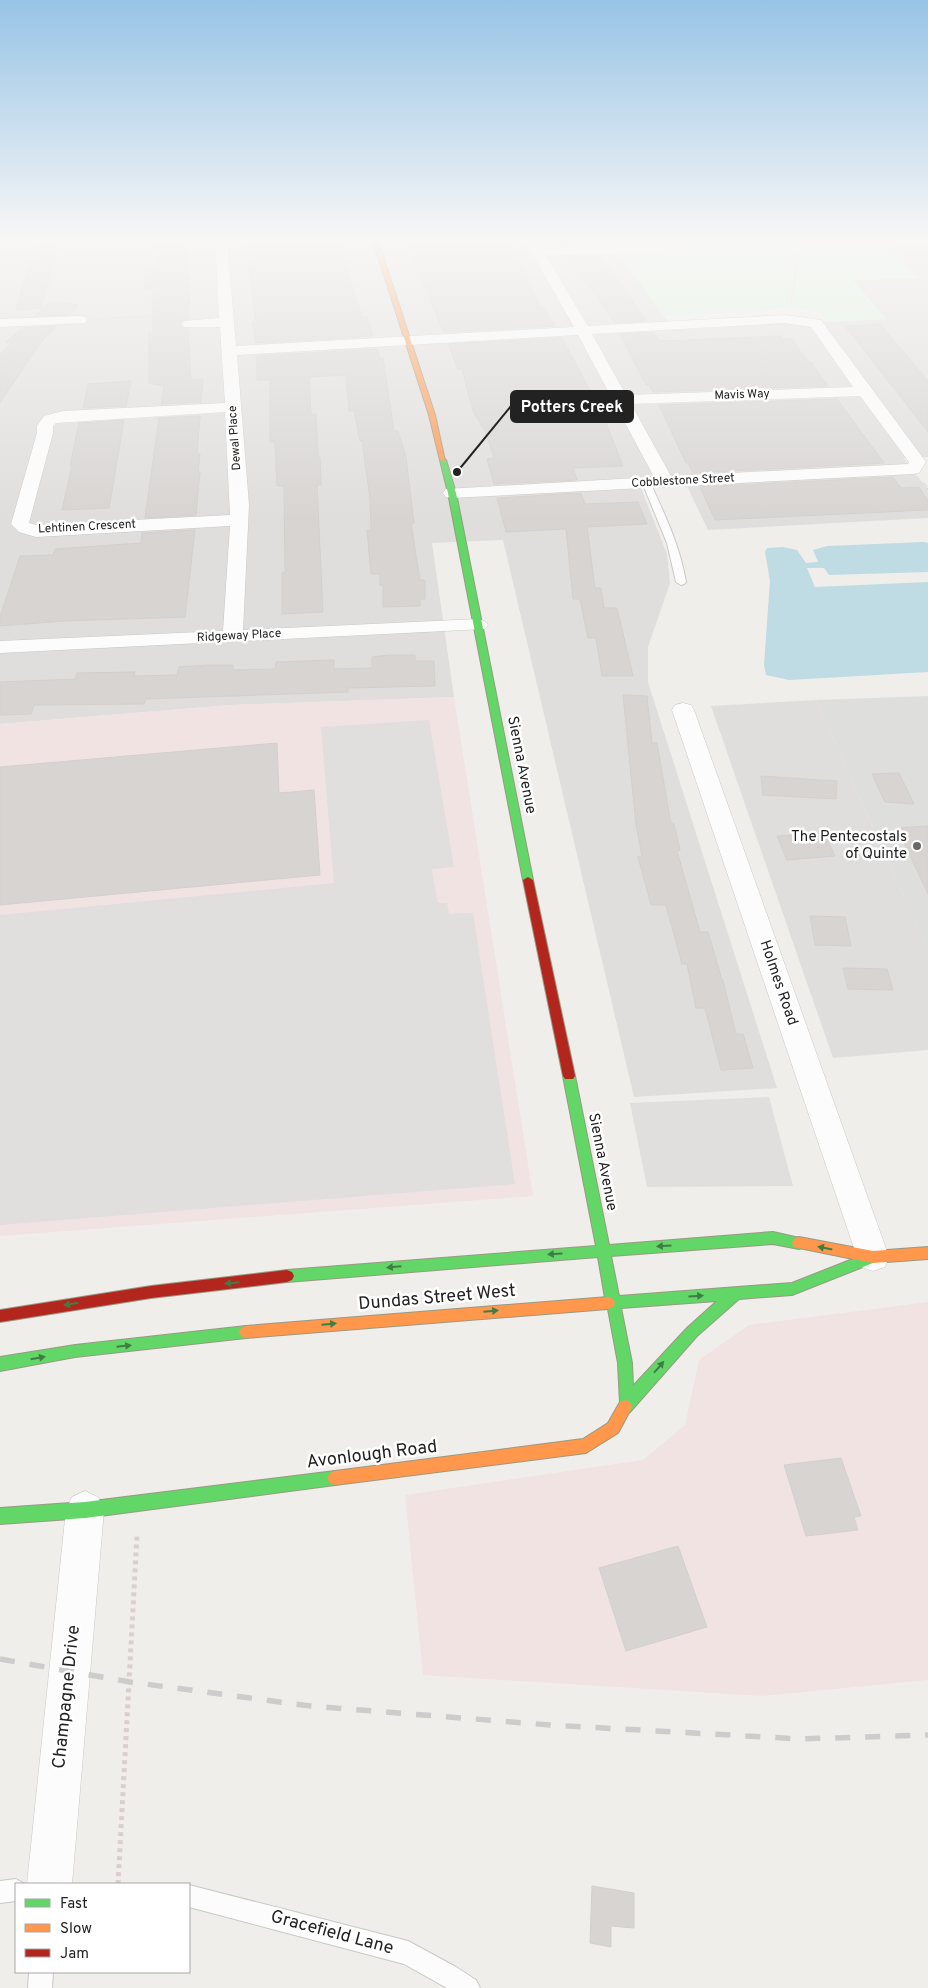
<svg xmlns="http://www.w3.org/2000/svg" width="928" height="1988" font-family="Overpass,sans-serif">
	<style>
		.residential { fill: #dfdedc }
		.commercial { fill: #f1e3e1 }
		.religious { fill: #dededc }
		.park { fill: #daf5da }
		.parking { fill: #e0dfde }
		.water { fill: #bfdbe3 }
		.building { fill: #d7d4d2; stroke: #d3d0cc }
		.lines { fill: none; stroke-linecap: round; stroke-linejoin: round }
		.lane-casing { stroke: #c9c8c7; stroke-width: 2 }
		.street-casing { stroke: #c9c8c7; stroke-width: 1 }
		.fast-casing { stroke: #999a82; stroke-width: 2 }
		.slow-casing { stroke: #999a82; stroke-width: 2 }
		.jam-casing { stroke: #999a82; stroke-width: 2 }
		.path-far1 { stroke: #dccecd; stroke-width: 2; stroke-dasharray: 1 1; stroke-linecap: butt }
		.path { stroke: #dccecd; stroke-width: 5; stroke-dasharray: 4 4; stroke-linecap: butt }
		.lane { fill: #fdfcfc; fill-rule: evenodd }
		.street { fill: #fdfcfc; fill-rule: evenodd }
		.fast { fill: #63d668; fill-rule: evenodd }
		.slow { fill: #ff974d; fill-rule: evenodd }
		.jam { fill: #b3261e; fill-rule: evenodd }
		.rail { stroke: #ccc; stroke-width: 5.5; stroke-dasharray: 15 15; stroke-linecap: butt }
		.oneway { fill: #427c45 }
		.poi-dot { fill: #6a6968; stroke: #fff; stroke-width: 2 }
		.labels { text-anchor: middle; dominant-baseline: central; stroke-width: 5; stroke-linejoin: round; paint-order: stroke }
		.far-street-label { font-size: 12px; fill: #222; stroke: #fff }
		.street-label { font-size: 15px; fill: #222; stroke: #fff }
		.poi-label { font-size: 15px; fill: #222; stroke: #fff; text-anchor: end }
		.near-street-label { font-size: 18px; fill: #222; stroke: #fff }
		.leader { fill: none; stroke: #222; stroke-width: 2 }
		.callout-dot { fill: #222; stroke: #fff; stroke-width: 2 }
		.callout { fill: #222; stroke: #222; stroke-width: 2 }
		.callout-label { font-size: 16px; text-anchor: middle; font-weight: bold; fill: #fff }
	</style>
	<rect width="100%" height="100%" fill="#f0eeeb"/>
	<!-- residential -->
	<path class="residential" d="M0,241H644L612,244L672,328L885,319L852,280L919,278L888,245L928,243V457L904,458L928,490V518L708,530L687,486L641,488L667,554L670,583L648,647V682L777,1088L634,1097L503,540L432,543L454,697L231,705L0,724Z
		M816,700L928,950V1050L833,1058L711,706Z"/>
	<!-- commercial -->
	<path class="commercial" d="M454,697L533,1196L0,1236V724L231,705Z
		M928,1302V1680L762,1696L423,1675L405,1495L643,1460L685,1425L699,1360L749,1325Z"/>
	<!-- religious -->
	<path class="religious" d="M928,696V950L816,700Z"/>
	<!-- park -->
	<path class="park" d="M689,241H786L805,247L826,249L888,245L919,278L853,280L886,319L833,322L819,313L795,308H782L761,311L663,316L619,254C639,252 675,259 690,246Z"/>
	<!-- parking -->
	<path class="parking" d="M429,720L454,867L432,869L433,877L438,903H447L449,914L473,913L515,1184L0,1225V915L334,883L321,727Z
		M769,1097L793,1186L647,1187L630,1103Z"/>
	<!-- water -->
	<path class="water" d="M924,542L928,543V572L829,575L824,568H807L815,587L928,582V672L789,680L766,675L764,665L770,581L765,552L767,548L783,547L797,550L806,563L818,562L813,550L827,546Z"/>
	<!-- building -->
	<path class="building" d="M41,241H60L41,308L16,310L29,264L33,260Z
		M155,241H186L190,307H188V319L182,320L180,325L184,329H188L191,380L203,379L201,402L161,404L164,386L149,383V333H153L152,289H145V268L156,267Z
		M247,241H338L362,317H367L373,336L256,343L252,322H256L246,249H248Z
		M406,241H510L541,307H544L555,326L443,332Z
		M557,241H589L592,245L561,246Z
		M600,256L615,276L646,321L615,323L568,257Z
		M50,302L79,305L70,315L35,316Z
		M880,324L928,381V432L845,326Z
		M57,326L42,341L0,403V354L12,343L6,342L22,328Z
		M654,332L660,341L781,336L783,339H792L808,362H811L828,386L653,392L649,385H646L620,334Z
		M562,338L602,413L623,466L573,468L577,480L494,484L487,459L494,458L485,431L473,411L462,369H458L448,344Z
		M377,349L380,358H383L394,431H398L406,457L414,523H411L420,580H425V599H420V606L383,607V585H380V574H371L367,530H371L370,499L362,440L360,441L354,411H349L346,375L309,377L311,414H316L318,457H320L321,485H317L323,612L282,614V573L285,572L284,486H277L275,442H270V380H257V356Z
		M131,381L126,406L83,408L88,384Z
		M837,399L884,463L693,473L688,463H686L659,405Z
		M200,416L197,454H200L198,472H200L196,515L145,518L159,418Z
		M124,420L109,508L62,510L72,466H70L79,423Z
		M893,477L901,488L919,487L928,500V510L715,520L700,487Z
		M581,493L585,504L638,502L647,524L587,527L595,588H601L604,608H617L633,676H602L596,638H588L580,599H573L566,529L506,532L497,498Z
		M195,530L185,617L64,621L0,626V617L20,556L53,555L55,549L141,543L142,533Z
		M390,655H415V661H434L435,686L348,688V692L146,699L144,704L34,705L31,714L0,715V682L75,679L77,673L135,672L134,676L177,675L179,667L207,665H233V670L275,669L276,662L334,660V669L372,668V657Z
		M623,695L647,696L652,743H657L671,824H674L680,850L677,851L700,932H708L722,980H723L736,1034H743L753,1068L721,1070L705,1008H696L687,964H682L666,905H651L638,857L642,856L636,825Z
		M277,743L279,793L314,790L320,875L0,905V767Z
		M899,773L914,804L885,802L872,774Z
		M761,776L837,781L836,799L763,795Z
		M928,826V894L897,828Z
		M824,833L835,856L787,860L777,836Z
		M810,916L845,917L851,946L815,945Z
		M843,968L887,969L893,990L848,989Z
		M841,1458L861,1516L854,1517L858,1530L806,1536L784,1465Z
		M678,1546L707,1627L626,1651L599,1568Z
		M592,1886L634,1893V1928L611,1926V1947L590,1943Z"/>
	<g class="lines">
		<!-- lane casing -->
		<g class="lane-casing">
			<path id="lane" d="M646,479L650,482C665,515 680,546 686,582L684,584L681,585L676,582L667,543L642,482Z
				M16,1879L25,1884H16V1901L0,1903V1881Z
				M189,1885L408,1941L456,1967L476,1980L480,1988H447L404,1964L189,1907Z
				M29,1972H53L52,1988H28Z"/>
		</g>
		<!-- street casing -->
		<g class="street-casing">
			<path id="street" d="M215,241H227L236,346L574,327L525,241H537L542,249L660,243V241H672L673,245L671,248L661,251L546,256L588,326L785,315L821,320L926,462L919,473L913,474L452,498L446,497L443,493L446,489L654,477L578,335L237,355L249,505L243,630L478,619L485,621L488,625L485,629L0,653V641L223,631L230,526L36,537L19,532L11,524L37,433V426L44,416L63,411L225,403L220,327H184L182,324L184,321L219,318ZM785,323L811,327L853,387L626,395L592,334ZM860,396L909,462L908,464L671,476L631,404ZM225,412L230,515L36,525L29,523L53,433V426L56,423Z
				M80,316L85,317L87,320L85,323L0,327V319Z
				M683,703L691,705L694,710L889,1257L885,1267L873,1271L861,1267L857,1257L672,710L675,705Z
				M85,1491L98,1497L104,1510L72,1884H27L66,1510L72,1497Z"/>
		</g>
		<!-- fast casing -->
		<g class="fast-casing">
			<path id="fast" d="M443,458L446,460L456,493L533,880L528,883L523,880L448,493L440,460Z
				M569,1071L573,1073L575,1076L609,1245L773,1232L804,1239L806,1243L804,1247L799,1249L773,1244L611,1256L619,1296L792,1283L873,1251L878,1253L880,1257L878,1261L792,1295L739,1299L697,1336L630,1412L625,1414L620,1412L618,1407L620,1403L618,1363L608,1309L603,1307L601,1303L605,1298L598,1257L287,1282L282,1280L280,1276L282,1272L287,1270L596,1246L563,1076L565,1073ZM717,1301L687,1328L633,1386L632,1363L621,1308Z
				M246,1326L251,1328L253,1332L251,1336L246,1338L75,1357L0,1371V1357L75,1345Z
				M335,1471L340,1473L343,1478L340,1483L335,1485L85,1518L0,1524V1508L85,1502Z"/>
		</g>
		<!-- slow casing -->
		<g class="slow-casing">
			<path id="slow" d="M373,241H378L435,415L445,461L440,460L429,415Z
				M799,1237L873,1251L928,1247V1259L873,1263L794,1247L792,1243L794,1239Z
				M608,1297L613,1299L615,1303L613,1307L608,1309L246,1338L241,1336L239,1332L241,1328L246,1326Z
				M625,1400L630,1402L632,1407L618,1433L586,1453L335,1485L330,1483L327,1478L330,1473L335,1471L583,1439L608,1423L620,1402Z"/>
		</g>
		<!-- jam casing -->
		<g class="jam-casing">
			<path id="jam" d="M528,877L533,880L575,1076L573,1079H565L563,1076L523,880Z
				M287,1270L292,1272L294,1276L292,1280L287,1282L151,1298L0,1322V1310L151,1286Z"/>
		</g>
		<!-- path-far1 -->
		<path class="path-far1" d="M805,243L882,241
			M791,303L800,246L807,241
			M95,319L174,315
			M924,483L928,489"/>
		<!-- path -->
		<path class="path" d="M118,1884L137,1535"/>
		<!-- lane -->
		<use href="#lane" class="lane"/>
		<!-- street -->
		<use href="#street" class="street"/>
		<!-- fast -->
		<use href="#fast" class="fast"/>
		<!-- slow -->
		<use href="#slow" class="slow"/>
		<!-- jam -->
		<use href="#jam" class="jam"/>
		<!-- rail -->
		<path class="rail" d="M0,1659L130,1682L310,1706L550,1725L800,1739L928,1735"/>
	</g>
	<!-- one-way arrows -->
	<defs><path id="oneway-solid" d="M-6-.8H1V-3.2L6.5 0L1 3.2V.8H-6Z" transform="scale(1.25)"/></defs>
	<g class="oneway">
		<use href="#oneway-solid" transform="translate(664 1246) rotate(176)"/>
		<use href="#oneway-solid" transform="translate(825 1248) rotate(-169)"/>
		<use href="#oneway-solid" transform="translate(555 1254) rotate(176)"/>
		<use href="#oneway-solid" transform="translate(394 1267) rotate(175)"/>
		<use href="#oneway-solid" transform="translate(232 1283) rotate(174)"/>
		<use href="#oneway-solid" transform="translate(696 1296) rotate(-4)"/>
		<use href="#oneway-solid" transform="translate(71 1304) rotate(171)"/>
		<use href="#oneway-solid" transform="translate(491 1311) rotate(-5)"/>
		<use href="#oneway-solid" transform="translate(329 1324) rotate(-5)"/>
		<use href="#oneway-solid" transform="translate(124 1346) rotate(-6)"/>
		<use href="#oneway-solid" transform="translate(38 1358) rotate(-10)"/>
		<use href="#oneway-solid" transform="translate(659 1367) rotate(-49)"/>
	</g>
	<!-- sky -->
	<linearGradient id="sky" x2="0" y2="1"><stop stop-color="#97c4e6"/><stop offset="0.46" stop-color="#f8f7f6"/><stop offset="1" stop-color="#f8f7f6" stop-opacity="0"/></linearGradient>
	<rect width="928" height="519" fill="url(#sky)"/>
	<!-- markers -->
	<circle class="poi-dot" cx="917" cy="846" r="5"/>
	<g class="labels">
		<!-- far-street labels -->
		<g class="far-street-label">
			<text transform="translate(742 395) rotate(-2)">Mavis Way</text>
			<text transform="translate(235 438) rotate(-94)">Dewal Place</text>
			<text transform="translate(683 481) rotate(-3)">Cobblestone Street</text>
			<text transform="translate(87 527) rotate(-3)">Lehtinen Crescent</text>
			<text transform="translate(239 636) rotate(-3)">Ridgeway Place</text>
		</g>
		<!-- street labels -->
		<g class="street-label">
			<text transform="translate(521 765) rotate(79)">Sienna Avenue</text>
			<text transform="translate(778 983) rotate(71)">Holmes Road</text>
			<text transform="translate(602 1162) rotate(79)">Sienna Avenue</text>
		</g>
		<!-- poi labels -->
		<g class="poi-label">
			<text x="907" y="837">The Pentecostals<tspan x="907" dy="17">of Quinte</tspan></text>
		</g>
		<!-- near-street labels -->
		<g class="near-street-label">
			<text transform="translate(437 1298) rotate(-5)">Dundas Street West</text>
			<text transform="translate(372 1455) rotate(-7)">Avonlough Road</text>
			<text transform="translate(67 1697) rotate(-84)">Champagne Drive</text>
			<text transform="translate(332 1933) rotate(15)">Gracefield Lane</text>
		</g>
	</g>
	<!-- callouts -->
	<path class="leader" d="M457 472L511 406"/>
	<circle class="callout-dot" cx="457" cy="472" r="5"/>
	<rect class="callout" x="511" y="391" width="122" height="31" rx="5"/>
	<g class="callout-label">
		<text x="572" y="412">Potters Creek</text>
	</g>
	<!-- legend -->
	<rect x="15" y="1883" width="175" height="90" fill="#ffffff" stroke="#a7a7a7"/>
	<rect x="25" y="1899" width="25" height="8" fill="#63d668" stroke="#a7a7a7"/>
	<text x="60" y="1908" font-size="15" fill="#222222">Fast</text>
	<rect x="25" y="1924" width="25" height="8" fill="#ff974d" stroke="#a7a7a7"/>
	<text x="60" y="1933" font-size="15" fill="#222222">Slow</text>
	<rect x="25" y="1949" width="25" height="8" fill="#b3261e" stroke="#a7a7a7"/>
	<text x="60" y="1958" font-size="15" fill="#222222">Jam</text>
</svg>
